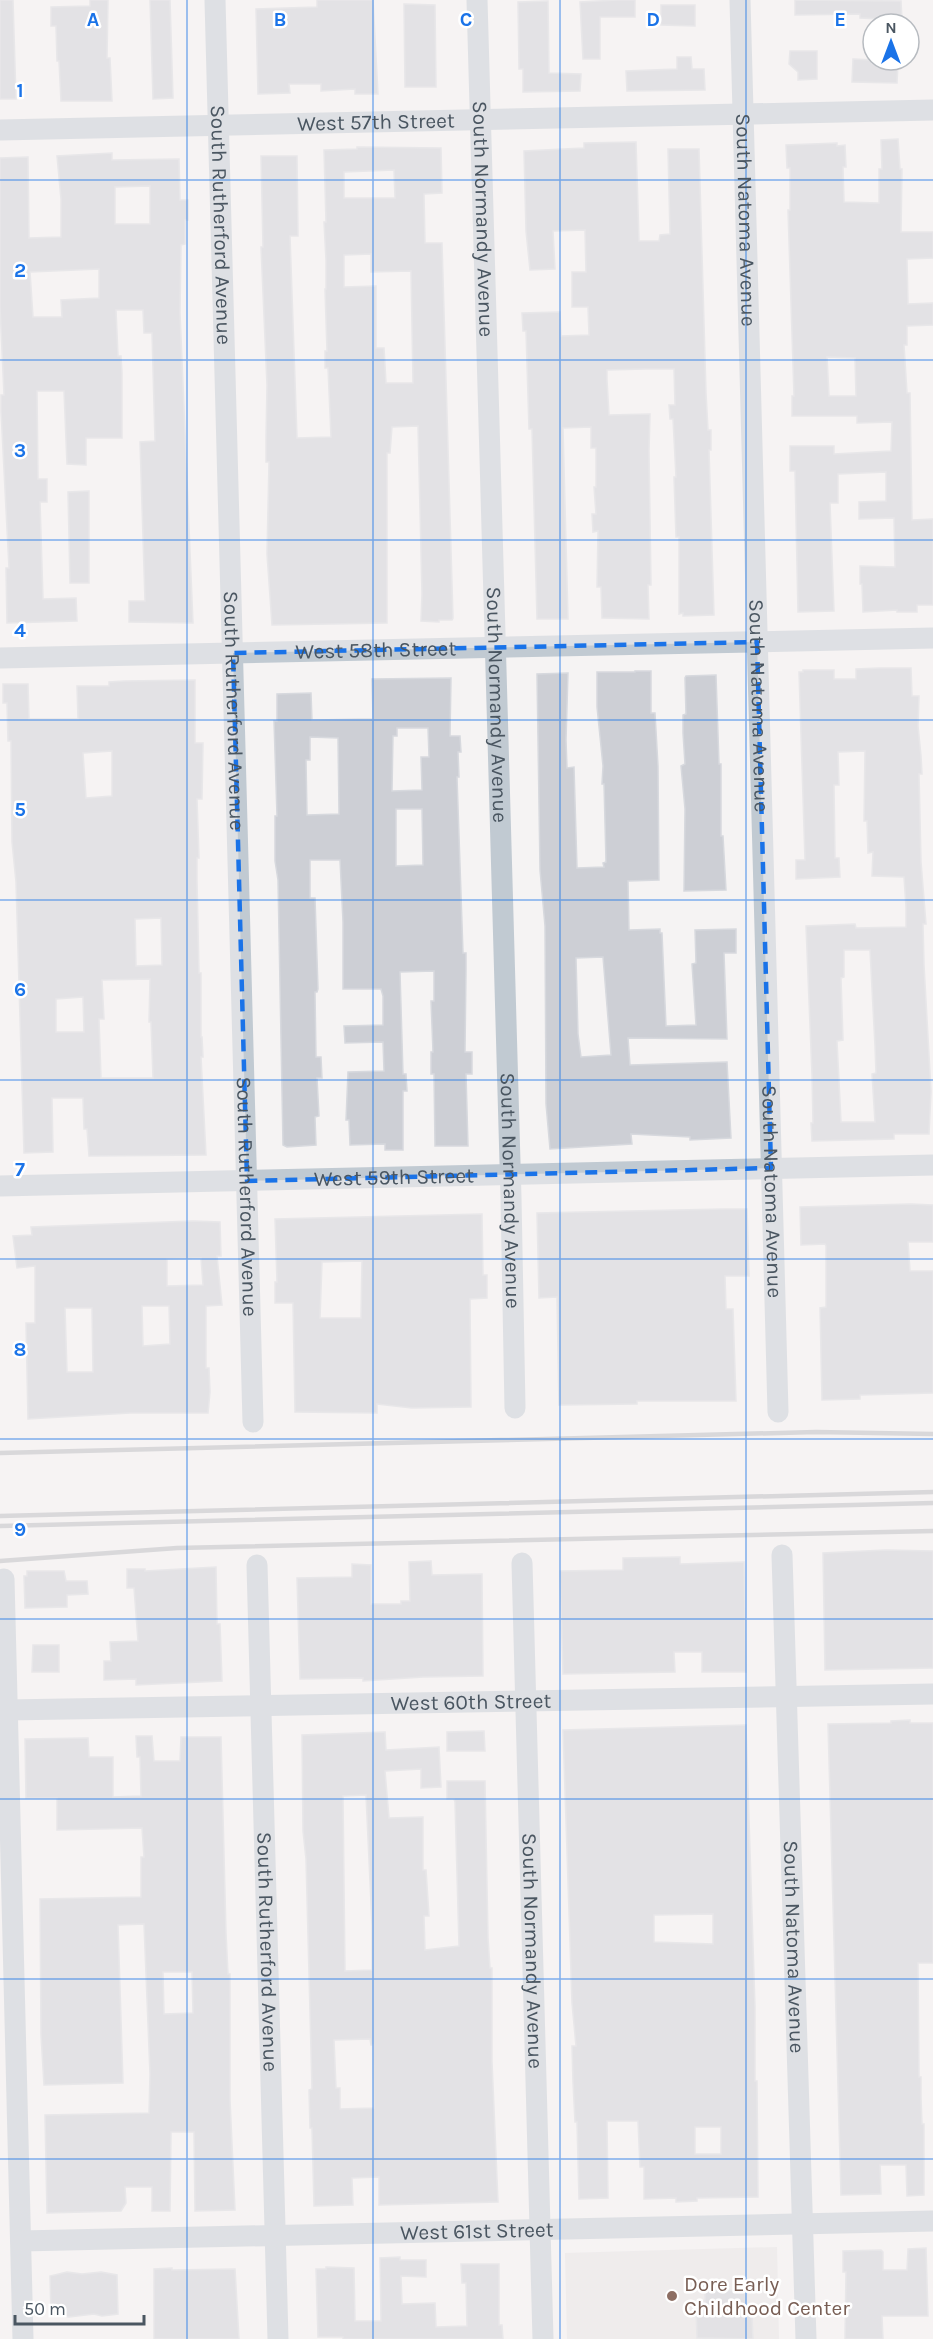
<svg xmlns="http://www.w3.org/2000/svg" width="933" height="2339" font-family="Karla,sans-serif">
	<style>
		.education { fill: #e6e4e5 }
		.building { fill: #cdcfd5; stroke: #d7d9de; stroke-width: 1.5; fill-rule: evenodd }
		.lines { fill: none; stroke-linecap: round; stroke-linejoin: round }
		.minor { stroke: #c1cad2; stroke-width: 21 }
		.rail { stroke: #b5b8bd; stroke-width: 4.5 }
		.marked { fill: none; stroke: #1a73e8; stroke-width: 4.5; stroke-dasharray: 12 8; stroke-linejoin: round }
		.grid { fill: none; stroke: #1a73e8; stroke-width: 1.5; stroke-opacity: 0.55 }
		.education-dot { fill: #8d6e63; stroke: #fff; stroke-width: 2 }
		.labels { text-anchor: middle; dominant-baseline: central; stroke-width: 5; stroke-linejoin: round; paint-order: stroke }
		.street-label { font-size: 21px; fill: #4a5661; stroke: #fff }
		.education-label { font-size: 21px; fill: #785e54; stroke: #fff; text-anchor: start }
		.grid-label { font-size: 20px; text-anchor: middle; font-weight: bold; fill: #1a73e8; stroke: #fff; stroke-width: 5; stroke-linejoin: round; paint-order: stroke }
	</style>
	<rect width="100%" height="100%" fill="#f5f3f3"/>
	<!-- education -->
	<path class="education" d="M777,2247L779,2339H567L565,2253Z"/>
	<!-- building -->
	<path class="building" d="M0,0H13L16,99H0Z
		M90,0H108L107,58H110L112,101H61L59,61H57L56,26H51V7L90,6Z
		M150,0H170L173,98L153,99Z
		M317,0H373L378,94H355V89L321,91V84H289L290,93L258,94L256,9L317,7Z
		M617,0H635V17H600V59H583L580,2Z
		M795,0L901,1L902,21L881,22V19L860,18V14L795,15Z
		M548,1L549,73L581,74L580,91L523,92V69H519L518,2Z
		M404,4L435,5L436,87H405Z
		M661,5H695V26L661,25Z
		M790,51H817V79L798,80V72L789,64Z
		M677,57H691L692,69H704L705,90L627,91L626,71L677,69Z
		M853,59L873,60L872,63H898L897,83L852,82Z
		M898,139L900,169H902L901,232H933V258L907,259L908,304L933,303V325L907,326V345H904L907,393H910L912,520L933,519V605H917V612H897V610L863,612L862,584H860V566L895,567L894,518L859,519V502L886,501V472L838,474V503H830L834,611L798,612L795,471H790V446H834V454L891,451L892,422L857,423V416H792V396H794L788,210H790V168H787L786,145L837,143V146L845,145L846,167H843L844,202L879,203V169H882L881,140ZM827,357L855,358L856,396H829Z
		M636,142L639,241H659L660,235L670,234L668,149H699L706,393L708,430H711V450H709L714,615L683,616V613L679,614V537H676L674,477H676L673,419H670L669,405H675L674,369H645L607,370V380L609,415L650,414L649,451L651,585H648L649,619L602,618L601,587H597L598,531L593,532L592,514H596L594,487H596V448H591V427L563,428L568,619H537L532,429H529L526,331H523L522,313L560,312L561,336L589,335L588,307H572V272H586L585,230L553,231L555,269L530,270L526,231L524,151L584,148V143Z
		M357,147L441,148L442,193L424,194L425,243H442L453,618L452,620H439V622L421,621L422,594L418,426L392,427L390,453H387V623L272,625L267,554L269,462H266V439L267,385L261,247H263L261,156H297L298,236H290L297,438L331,437L328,368H325V351H327L325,289H326V260L324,222H326L324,150L357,149ZM394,170L395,198H344V172ZM371,254V272L411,271L413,383H386L384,348H376V286L344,287V255Z
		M112,153V160L179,159L180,200H188V220H185V244L181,245L180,313L193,623L129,622V601H145L140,442L155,441L152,333H144L143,310H116L118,356H121L122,373V438H86V465L67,464L64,391H37L38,479H47V502H40L43,599L76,598L77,621L7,623L6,568H9L1,411V395H4L0,307V158L28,157L29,238L61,237V199L57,156ZM150,186V224H115V187ZM99,269V298L61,300L62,317H33L30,272Z
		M89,491V583H70L68,492Z
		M880,668H911L912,696H919L918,726L921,756L922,774H919L921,862L926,924H923L924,965L931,1091L929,1134H894V1139L812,1141L811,1123H813L812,1075L806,926L855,924L856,928L906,927V907L904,877L872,876L873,852L868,853L867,821H864L865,751L838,752L839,785H834L835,858H839L840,877L796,879V860H805L799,672H803V670H834V679H856V669ZM844,950H870L875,1046L876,1073L872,1074L875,1122H841L837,1041L843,1040L841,978L844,977Z
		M635,671H651V713H655L658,766L659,880L628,881L629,930L660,929V933H662L666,1026L696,1025L692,964L696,963L695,930L736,929V953H724L727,1039L628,1038L630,1065L727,1062L731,1138L690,1140V1137L631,1134L632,1144L550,1149L546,1104L545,926L540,870L537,674L568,673L566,740L567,768L574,767L577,868L604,867L603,863L606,862L604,784H602L603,766L597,707V672H635ZM603,957L611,1055L581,1057L578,1034L576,958Z
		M716,675L719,764H721V836H723L726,890L684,891L685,809L681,766L685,764L683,733V715L686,714L685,678L686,676Z
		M451,678L450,736H460L461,752H458L459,777H457L463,953H466V970L465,1052H472V1074H466L468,1146H435L434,1074H431V1052H433L431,1001H434V971L400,972L403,1074H406L407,1091H403V1150H385V1144L350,1145L349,1120H346L348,1072L384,1071L383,1042L345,1043L344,1026L383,1025V996L381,989H343V922L340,860H310V898H315L318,989L317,992H315L316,1057H321L322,1078H317L319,1116L315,1117L316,1145L287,1147L283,1145L278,880L275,861V816H277L274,721H277V694L311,693L312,720L373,719L372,679ZM397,728H428L429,757H421L422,790L392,791L393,736H397ZM310,737L338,738L339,814L307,815L306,760H310ZM396,809H422L423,865L396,866Z
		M195,680V743H203L202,799H197L199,858H197V881L199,973H201V1037H202L203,1057H201L206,1155L89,1156L87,1129H84L83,1098H52L53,1152L24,1153L16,882L12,842L11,741H8L7,703H3V684H28L29,719H78L77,686H109V682L125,681ZM112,751V796L86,798L83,753ZM161,918L162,965L136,966L135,919ZM150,979L149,1022H151L153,1078H101L99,1019H104L102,980ZM83,997L84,1032H56V999Z
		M911,1204L933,1205V1242H908L910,1271H933V1393L860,1395V1399L822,1400L820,1308L826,1307V1246L825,1244L801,1245L800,1207Z
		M724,1209H747L749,1276H725L726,1309H733L736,1401H637V1404L559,1405L557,1297L539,1298L537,1213Z
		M482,1214L483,1275H487V1298L470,1299L471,1407L412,1408L377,1404V1413L295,1412L293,1303H275V1282H277L275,1219ZM362,1261L361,1318H320L322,1262Z
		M193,1221L220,1222L221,1256H217L222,1305L206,1306V1368H209L210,1392L208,1413H130L28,1419L26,1323H35V1266L17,1268L13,1236L32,1235L31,1227ZM201,1258L203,1285L167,1286V1259ZM142,1306H169L170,1344L143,1346ZM65,1308H92L93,1372H67Z
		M886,1550L933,1551V1668L825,1670L823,1553Z
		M680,1557V1564L744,1562L746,1672H702V1652H674L675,1672L563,1674L560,1571L623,1570V1558Z
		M431,1561L432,1575L482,1574L483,1676L423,1677L363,1681V1678L300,1679L297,1578L352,1577V1564L371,1565V1604H401V1601H410L409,1562Z
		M216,1567L217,1624H220L222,1681L136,1685V1679L104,1680V1661H111L110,1642L138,1641L134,1588H127V1569H145V1571Z
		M27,1571H64L66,1581H87L88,1594L67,1595V1607L25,1608L24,1576H27Z
		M33,1645H59V1672H32Z
		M910,1720V1723H933V1963H918L919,2077H921V2098L922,2124H924V2195L907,2196L906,2165H880L881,2194L841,2195L828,1724L891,1723V1721Z
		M746,1725L755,2008V2081H757L758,2197L697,2198V2201L676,2202V2198L644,2199V2167H640L638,2121H607L608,2198L579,2199L577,2122H575L573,2082L572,2046H576L572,2003L563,1730ZM713,1914V1944L654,1942V1915ZM695,2127H721V2154H695Z
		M484,1731L485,1751H447V1732Z
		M385,1732L386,1750L439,1747L441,1787L421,1788V1769L385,1771L389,1818L423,1817V1870H426L429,1916H424L425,1950L459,1946L455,1802L454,1799H447V1781H485L488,1938L490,1968H492V2062L498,2202L379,2205V2177L352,2178L353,2205L314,2206L312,2128H310L309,2090L312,2089L306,1859L303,1831L302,1735ZM366,1795L372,1925V1970L345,1971L343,1796ZM370,2039L371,2045H373L374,2108L340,2109V2088H336L334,2040Z
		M136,1736H152L154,1761H180L181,1737H221L226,1933L228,1974H230V2100L235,2210L195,2211L194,2132H171L170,2211H152V2187H125L126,2203L121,2211L47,2213L45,2115L149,2113L150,2074L144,1924L118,1925L123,2083L44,2085L41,2035L40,1899L141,1897V1857H144L142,1828L57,1830V1798H26L25,1739L88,1738L89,1757H113V1797L141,1796L140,1757H137ZM163,1972H192L193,2013L164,2014Z
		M926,2248L928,2316H882L883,2339H845L846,2272H843V2251L881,2250L883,2252V2270H907L908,2249Z
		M400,2257V2260H426V2277L401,2276L402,2304L435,2303L436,2327L467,2326L466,2283H462L461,2264H499V2325H502L503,2339H343V2337H318L316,2269H326V2267L354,2268L355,2321H381L380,2258Z
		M172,2268V2270L235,2269L239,2339H154V2269Z
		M67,2272L82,2274L101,2272L117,2275L118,2314L102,2316L94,2314L69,2317L51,2314L50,2276Z
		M745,2290L746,2312L752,2316L753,2339L697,2338L696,2308H705V2291Z"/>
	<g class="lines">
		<!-- minor -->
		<g class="minor">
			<path id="s1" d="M215,0L253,1422"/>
			<path id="s2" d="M477,0L511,1198L515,1408"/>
			<path id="s3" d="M740,0L778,1412"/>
			<path id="s4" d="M0,130L933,110"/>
			<path id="s5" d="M0,658L933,638"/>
			<path id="s6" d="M0,1186L933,1165"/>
			<path id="s7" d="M782,1555L806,2339"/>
			<path id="s8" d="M522,1563L543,2339"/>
			<path id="s9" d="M257,1565L278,2339"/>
			<path d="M4,1579L23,2339"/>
			<path id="s10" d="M7,1710L933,1694"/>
			<path id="s11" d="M21,2241L933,2221"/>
		</g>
		<!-- rail -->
		<path class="rail" d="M0,1453L816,1432L933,1434
			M0,1516L933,1492
			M0,1526L933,1503
			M0,1561L177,1548L933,1531"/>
	</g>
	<!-- marked area -->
	<path d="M0 0H933V2339H0ZM757,642L771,1168L247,1181L233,653Z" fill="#f5f3f3" fill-opacity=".55" fill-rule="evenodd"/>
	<path class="marked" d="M757,642L771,1168L247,1181L233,653Z"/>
	<!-- grid -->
	<path class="grid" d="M187,0V2339M373,0V2339M560,0V2339M746,0V2339M0,180H933M0,360H933M0,540H933M0,720H933M0,900H933M0,1080H933M0,1259H933M0,1439H933M0,1619H933M0,1799H933M0,1979H933M0,2159H933"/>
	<!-- markers -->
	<circle class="education-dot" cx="672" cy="2296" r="6"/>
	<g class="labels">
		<!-- street labels -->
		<g class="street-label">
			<text stroke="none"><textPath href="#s4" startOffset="376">West 57th Street</textPath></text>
			<text stroke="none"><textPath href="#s2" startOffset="219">South Normandy Avenue</textPath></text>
			<text stroke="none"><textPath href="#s3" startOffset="220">South Natoma Avenue</textPath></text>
			<text stroke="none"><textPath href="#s1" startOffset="225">South Rutherford Avenue</textPath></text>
			<text stroke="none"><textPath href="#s5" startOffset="376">West 58th Street</textPath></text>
			<text stroke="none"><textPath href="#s2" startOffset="705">South Normandy Avenue</textPath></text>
			<text stroke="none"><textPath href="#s3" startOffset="706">South Natoma Avenue</textPath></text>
			<text stroke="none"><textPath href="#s1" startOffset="711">South Rutherford Avenue</textPath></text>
			<text stroke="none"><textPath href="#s6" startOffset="394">West 59th Street</textPath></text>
			<text stroke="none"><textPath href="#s2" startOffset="1191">South Normandy Avenue</textPath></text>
			<text stroke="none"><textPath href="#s3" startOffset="1192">South Natoma Avenue</textPath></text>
			<text stroke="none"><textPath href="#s1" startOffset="1197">South Rutherford Avenue</textPath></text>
			<text stroke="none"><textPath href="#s10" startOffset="464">West 60th Street</textPath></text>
			<text stroke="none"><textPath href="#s7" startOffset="392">South Natoma Avenue</textPath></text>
			<text stroke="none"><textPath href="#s8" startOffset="388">South Normandy Avenue</textPath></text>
			<text stroke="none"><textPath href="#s9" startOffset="387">South Rutherford Avenue</textPath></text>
			<text stroke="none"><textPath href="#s11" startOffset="456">West 61st Street</textPath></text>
		</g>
		<!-- education labels -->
		<g class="education-label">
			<text x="684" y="2284">Dore Early<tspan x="684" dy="24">Childhood Center</tspan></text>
		</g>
	</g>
	<g class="grid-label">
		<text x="93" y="26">A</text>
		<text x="280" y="26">B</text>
		<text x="466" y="26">C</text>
		<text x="653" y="26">D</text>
		<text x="840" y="26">E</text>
		<text x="20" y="97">1</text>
		<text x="20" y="277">2</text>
		<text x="20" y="457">3</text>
		<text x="20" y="637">4</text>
		<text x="20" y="816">5</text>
		<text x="20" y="996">6</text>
		<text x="20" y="1176">7</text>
		<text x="20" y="1356">8</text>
		<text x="20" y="1536">9</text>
	</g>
	<!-- north arrow -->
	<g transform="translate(891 42)"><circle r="28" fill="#ffffff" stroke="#b7bbc0" stroke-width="1.5"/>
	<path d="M0-4.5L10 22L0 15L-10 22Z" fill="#1a73e8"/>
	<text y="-9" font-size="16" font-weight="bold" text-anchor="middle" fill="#4a5661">N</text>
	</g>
	<!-- scale -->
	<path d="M15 2315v9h129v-9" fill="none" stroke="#4a5661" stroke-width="3"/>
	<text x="24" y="2315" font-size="18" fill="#4a5661" stroke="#ffffff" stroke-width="4.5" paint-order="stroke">50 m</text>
</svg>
